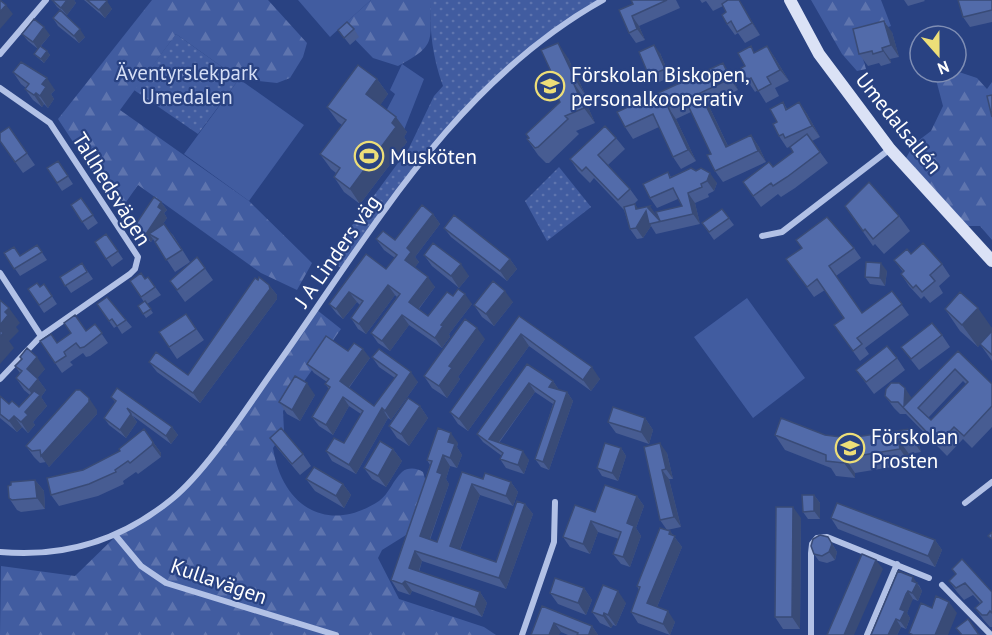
<svg xmlns="http://www.w3.org/2000/svg" width="992" height="635" font-family="'PT Sans',sans-serif">
	<style>
		.green { fill: url(#green-dots) }
		.forest { fill: url(#forest-firs) }
		.pitch { fill: #415ca0 }
		.lines { fill: none; stroke-linecap: round; stroke-linejoin: round }
		.street { stroke: #b2c1e6; stroke-width: 6 }
		.secondary { stroke: #dbe2f6; stroke-width: 12 }
		.wall { fill: #475c92; fill-rule: evenodd }
		.shaded-wall { fill: #394b77 }
		.building { fill: #526baa; stroke: #394b77; stroke-width: 1.5; fill-rule: evenodd }
		.labels { text-anchor: middle; dominant-baseline: central; stroke-width: 4.5; stroke-linejoin: round; paint-order: stroke }
		.park-label { font-size: 21px; fill: #d5def5; stroke: #294282 }
		.poi-label { font-size: 21px; fill: #fff; stroke: #294282; text-anchor: start }
		.street-label { font-size: 21px; fill: #fff; stroke: #294282 }
	</style>
	<defs>
		<pattern id="green-dots" width="8" height="8" patternUnits="userSpaceOnUse" patternTransform="scale(1.5)"><rect width="8" height="8" fill="#415ca0"/><path d="M2 2h.1M6 6h.1" fill="none" stroke="#5e74ae" stroke-width="1.8" stroke-linecap="round"/></pattern>
		<pattern id="forest-firs" width="22" height="20" patternUnits="userSpaceOnUse" patternTransform="scale(1.5)"><rect width="22" height="20" fill="#415ca0"/><path d="M5 1l3.5 6h-7zM16 11l3.5 6h-7z" fill="#5e74ae"/></pattern>
	</defs>
	<rect width="100%" height="100%" fill="#294282"/>
	<!-- green -->
	<path class="green" d="M430,0H603L542,38L461,112L342,269L328,258L409,148L434,96L443,86C432,56 430,31 430,0Z
		M176,34L239,79L198,134L134,90Z
		M559,167L591,207L547,241L525,201Z"/>
	<!-- forest -->
	<path class="forest" d="M152,0H268L307,43L303,57L290,78L277,83L239,79L176,34L120,110L249,201L312,263L297,290L261,273L138,185L119,212L58,119Z
		M371,0H430C430,41 438,45 398,66L373,58L342,26Z
		M811,0H881L891,26L857,38L866,69L857,71L842,54Z
		M956,71L977,78L987,89L992,82V240L980,226H967L906,158L914,144L931,131L943,106L934,72Z
		M317,310L341,329L283,411L284,431L273,448C282,506 327,535 379,501C389,494 393,480 402,472C408,467 417,468 423,472L426,482L406,535L382,550L378,558L399,599L484,627L496,635H0L1,566L75,576L116,536L162,507L204,465Z"/>
	<!-- pitch -->
	<path class="pitch" d="M298,0H371L330,37Z
		M402,64L424,79L404,130L384,115L395,94L390,90Z
		M239,79L304,125L249,201L184,154Z
		M747,298L805,378L753,418L694,337Z"/>
	<g class="lines">
		<!-- street -->
		<path class="street" d="M0,54L46,0
			M0,88L50,123L138,257L135,269L130,274L41,336L0,379
			M762,236L782,232L890,149
			M0,273L41,336
			M965,503L992,482
			M116,536L141,566L166,583L336,635
			M0,552C65,558 122,540 172,499C206,471 244,412 270,375C368,238 451,85 603,0
			M942,585L991,635
			M522,635L554,542L555,502
			M811,635V553L812,544L817,538L827,537L929,578
			M867,635L897,564"/>
		<!-- secondary -->
		<path class="secondary" d="M790,0L819,54L890,149L992,261"/>
	</g>
	<!-- wall -->
	<path class="wall" d="M52,0H74L76,3L67,15L57,7Z
		M84,0H105L112,9L105,18Z
		M631,0H676L680,8L639,26L645,40L636,43L629,33L633,4Z
		M700,0H726L727,1L728,0H739L760,35L745,43L738,33L735,35L727,24L726,12L723,6L713,11L706,1L702,3Z
		M904,0H924L925,1L908,6Z
		M992,0V22L970,27L963,17Z
		M53,18L85,37L79,43L58,26Z
		M354,29L359,37L350,45L338,30Z
		M892,32L899,57L890,59L891,63L881,66L879,63L868,66L859,54Z
		M22,34L50,35L41,46L47,51L50,55L44,63L37,57L34,54L38,49L28,41Z
		M767,46L775,58L789,81L775,88L779,96L766,103L758,90L755,92L747,80L745,66L755,53Z
		M660,53L670,77L655,84L649,76Z
		M568,58L586,96L584,98L595,123L576,131L579,134L549,163H546L538,155L527,139L529,138L526,134L560,102V91Z
		M13,72L55,90L51,94L54,99L48,108L44,104L42,107L33,100L25,89L26,88L21,84Z
		M731,75L738,90L708,104L728,146L751,135L759,147L766,162L723,182L715,171L711,154L691,112L676,119L696,161L681,169L673,157L659,127L633,139L625,127Z
		M377,79L388,94L380,105L407,132L404,137L407,142L360,204L344,192L334,177L336,173L331,169L320,154L342,125L338,122L327,107Z
		M783,102L787,109L799,102L807,114L820,137L812,141L828,163L795,188L781,197L778,194L761,207L743,182L773,167L793,152L791,146L787,148L779,136L777,122Z
		M9,127L35,165L23,173L0,141Z
		M616,138L625,149L608,165L630,189L638,200L634,204H635L637,208L657,216L656,217L660,221L682,206L678,199L657,208L650,198L668,172L671,177L691,168L717,183L714,191L708,194L709,197L695,203L700,224L656,234L651,226L643,238L637,239L630,229L624,210L594,178L590,183L578,171L570,159Z
		M58,161L73,184L62,191L47,168Z
		M81,198L98,223L88,230L71,205Z
		M161,202L167,210L164,213L167,218L162,225L173,235L190,262L175,272L153,239L151,242L140,235L134,227Z
		M845,206L899,216L910,231L884,254L875,244L873,246Z
		M722,209L734,225L714,240L702,223Z
		M433,214L440,224L415,257L419,262L415,267L435,287L419,309L428,316L453,296L472,304L449,334L450,337L442,348L409,325L390,351L378,343L371,333L397,297L395,295L366,334L358,329L351,318L360,305L357,302L343,319L337,314L329,304L386,269L395,258L384,250L376,239L395,240Z
		M444,228L510,259L517,269L507,281L451,237Z
		M106,234L123,259L112,267L95,242Z
		M37,245L47,260L20,276L4,253L20,256Z
		M854,248L861,258L836,276L862,313L892,291L909,315L865,348L869,354L860,361L834,325L844,318L825,290L814,297L786,259Z
		M911,254L942,264L950,276L939,286L943,293L930,303L924,296L921,299L909,286L901,274L903,272L894,260Z
		M424,255L469,276L459,288L432,266Z
		M197,257L213,280L185,302L170,281Z
		M82,263L93,279L71,293L60,277Z
		M887,271L885,286L870,284L865,277Z
		M148,277L161,295L147,304L153,313L146,318L138,306L144,302L130,281L145,279Z
		M258,280L269,285L277,295V299L200,403L157,372L149,362L188,375Z
		M44,284L57,304L44,313L28,289L40,287Z
		M513,302L494,326L482,317L474,305Z
		M97,304L126,320L132,327L122,334L117,326L114,328Z
		M945,309L992,328V361L980,344L978,347L960,331Z
		M186,314L204,340L177,359L159,332Z
		M519,316L600,379L591,391L529,346L468,431L458,424L450,412Z
		M95,324L108,343L90,356L86,357L83,353L70,362L73,365L62,373L40,341L57,343L86,331Z
		M942,335L950,347L919,370L901,347Z
		M485,339L458,377L460,379L447,398L432,388L424,376Z
		M348,351L370,358L349,388L374,406L395,378L379,367L372,357L418,382L391,420L388,418L356,474L332,461L326,451L344,443L361,414L349,406L333,435L319,426L312,417L329,389L325,384L327,382L314,373L307,364Z
		M958,351L992,384V427L972,448L963,439L947,456L906,414H900L894,408L885,396L912,398ZM963,381L966,384L931,420L928,418Z
		M20,357L45,369L37,378L46,390L41,397L47,406L33,422L35,425L28,433L22,427L17,432L0,418V396L9,404L19,407L30,395L24,390L16,378L20,373L15,366L21,359Z
		M897,358L905,370L874,394L856,370Z
		M527,364L553,381L559,390L567,392L573,401L549,470L541,467L535,459L553,404L535,392L499,443L529,460L524,474L506,468L500,459L502,456L483,442L477,434Z
		M315,395L300,421L287,414L279,402Z
		M111,397L172,427L178,435L171,444L133,416L137,422L126,438L109,425L104,418L115,402Z
		M420,406L428,418L409,446L397,438L389,426Z
		M97,410V414L49,467L46,462L40,463L34,457L26,446Z
		M645,418L653,430L649,444L616,433L608,422Z
		M909,429L919,444L921,452L909,454L910,464L855,473V478L836,476L831,468L785,450L775,435H825L849,438Z
		M270,438L303,454L311,466L300,475L278,449Z
		M153,442L161,453V457L138,474L136,472L123,481L124,484L98,496L59,506L51,495L83,470Z
		M458,443L457,447L462,455L457,468L450,466L446,479L449,484L430,540L437,542L462,472L483,479L511,482L518,492L513,506L480,495L460,550L496,562L525,504L533,514L506,589L422,561L419,572L480,592L487,603L482,617L412,591L410,595L398,591L391,580L430,465L427,460Z
		M644,447L667,453L673,479H669L681,527L667,530L670,531L682,547L657,607L675,622L670,635L638,623L631,612L639,590L637,586L667,530L660,520Z
		M621,448L626,456L618,481L602,476L597,468Z
		M393,449L402,461L386,487L372,479L364,468Z
		M306,479L343,484L351,495L344,508L315,491Z
		M35,480L44,491L45,509L21,512L17,510L9,498Z
		M814,495L820,503V519H808L803,512Z
		M637,496L644,506L636,528L641,536L630,567L621,564L613,554L619,539L598,532L590,554L570,547L563,537L595,512Z
		M801,518L800,629H783L775,617Z
		M831,518L935,540L942,550L935,567L838,529Z
		M833,545L837,552L835,560L827,563L819,561L814,554Z
		M952,569L992,592V627H990L983,619L975,608L980,603L973,595L964,600L957,592L949,581L956,574Z
		M898,571L919,585L922,591L918,601L913,599L911,602L907,613L910,618L906,629L901,627L897,635H871Z
		M584,588L592,600L586,615L558,604L550,593Z
		M626,603L616,626L613,625L611,628L600,623L592,612Z
		M542,606L592,626L598,635H568L561,632Z"/>
	<!-- shaded-wall -->
	<path class="shaded-wall" d="M67,0H74L76,3L67,15L61,8Z
		M739,0L744,7L760,35L752,23Z
		M107,1L112,9L105,18L99,10Z
		M6,5L13,14L0,29V12Z
		M632,16L639,26L645,40L637,29Z
		M884,21L892,32L899,57L891,45Z
		M44,27L50,35L38,49L33,42Z
		M80,29L85,37L79,43L74,36Z
		M558,43L568,58L586,96L576,81Z
		M654,45L660,53L670,77L665,69Z
		M767,46L775,58L789,81L780,70Z
		M882,48L890,59L891,63L883,51Z
		M47,51L50,55L44,63L41,59Z
		M723,63L731,75L738,90L730,79Z
		M47,78L55,90L51,94L54,99L48,108L40,96L42,84Z
		M377,79L388,94L377,110L366,94Z
		M573,82L584,98L595,123L584,108Z
		M36,93L44,104L42,107L34,95Z
		M700,93L708,104L734,159L726,147Z
		M799,102L807,114L820,137L812,126Z
		M668,107L676,119L696,161L688,150Z
		M396,117L407,132L404,137L407,142L360,204L350,189Z
		M751,135L759,147L766,162L758,151Z
		M710,173L717,183L714,191L707,181Z
		M688,193L695,203L700,224L693,214Z
		M161,202L167,210L164,213L167,218L154,237L149,234L153,239L151,242L146,234L158,207Z
		M635,204L642,214L646,211L651,226L643,238L636,228V209Z
		M650,206L657,216L655,218L648,208Z
		M433,214L440,224L415,257L419,262L413,270L405,260L407,248Z
		M510,259L517,269L507,281L500,271Z
		M881,263L887,271L885,286L880,278Z
		M461,264L469,276L459,288L451,276Z
		M428,277L435,287L416,312L409,302Z
		M269,285L277,295V299L200,403L193,393Z
		M388,285L395,295L366,334L359,324Z
		M505,291L513,302L494,326L486,314Z
		M349,292L357,302L343,319L336,309Z
		M465,294L472,304L449,334L450,337L442,348L435,338L441,325Z
		M9,308L20,323L16,327L19,331L9,341L14,348L0,364V325L5,312Z
		M978,308L992,328V331L978,347L962,325Z
		M402,315L409,325L390,351L382,341Z
		M477,328L485,339L458,377L460,379L447,398L439,386L449,366Z
		M521,334L529,346L468,431L459,419Z
		M363,349L370,358L346,391L340,381Z
		M37,357L45,369L35,381L27,369Z
		M592,367L600,379L591,391L583,380Z
		M411,372L418,382L391,420L385,411Z
		M38,379L46,390L41,397L47,406L33,422L35,425L28,433L21,422L25,412L36,400L29,390Z
		M553,381L559,390L549,387Z
		M307,383L315,395L300,421L292,410Z
		M529,383L535,392L495,447L489,439Z
		M905,388L913,400L904,406Z
		M567,392L573,401L549,470L543,462Z
		M343,397L349,406L333,435L326,425Z
		M89,398L97,410V414L49,467L41,456Z
		M420,406L428,418L409,446L401,434Z
		M382,408L388,418L356,474L349,465Z
		M131,414L137,422L126,438L120,430Z
		M14,416L22,427L17,432L9,421Z
		M645,418L653,430L649,444L641,432Z
		M172,427L178,435L171,444L166,436Z
		M909,429L919,444L921,452L910,437Z
		M451,433L458,443L457,447L462,455L457,468L450,458L448,442Z
		M898,439L909,454L910,464L900,449Z
		M153,442L161,453V457L152,445Z
		M660,443L667,453L673,479L666,469Z
		M621,448L626,456L618,481L612,473Z
		M393,449L402,461L386,487L378,476Z
		M523,451L529,460L524,474L518,465Z
		M443,455L450,466L446,479L449,484L427,547L420,536L437,472Z
		M845,458L855,473V478L844,463Z
		M662,470L669,479L681,527L674,517Z
		M35,480L44,491L45,509L37,498Z
		M511,482L518,492L513,506L506,496Z
		M343,484L351,495L344,508L336,496Z
		M472,484L480,495L457,557L450,546Z
		M814,495L820,503V519L814,511Z
		M637,496L644,506L636,528L641,536L630,567L623,557L627,523Z
		M525,504L533,514L506,589L499,578Z
		M793,507L801,518L800,629L792,617Z
		M591,521L598,532L590,554L583,544Z
		M670,531L682,547L654,614L647,603Z
		M828,537L837,552L835,560L829,552Z
		M935,540L942,550L935,567L928,556Z
		M415,551L422,561L416,579L409,568Z
		M876,560L883,569L854,635H844Z
		M913,577L922,591L918,601L912,593V581Z
		M405,581L412,591L410,595L402,584Z
		M584,588L592,600L586,615L578,603Z
		M618,591L626,603L616,626L608,615Z
		M908,591L913,599L907,613L910,618L906,629L900,621V609Z
		M480,592L487,603L482,617L475,607Z
		M949,602L957,613L948,635H935Z
		M668,611L675,622L670,635L663,624Z
		M604,613L613,625L611,628L603,616Z
		M896,619L901,627L897,635H888Z
		M554,623L561,632L559,635H549Z
		M592,626L598,635H590L589,634Z"/>
	<!-- building -->
	<path class="building" d="M0,0L6,5L0,12Z
		M52,0H67L61,8Z
		M87,0H105L107,1L99,10Z
		M631,0H667L632,16L637,29L629,33L619,10L633,4Z
		M728,0H739L752,23L737,32L731,21L727,24L722,15L726,12L722,4Z
		M958,0H992V10L963,17Z
		M60,10L80,29L74,36L53,18Z
		M34,19L44,27L33,42L22,34Z
		M884,21L891,45L882,48L883,51L873,54L872,51L859,54L853,29Z
		M347,22L354,29L344,38L338,30Z
		M558,43L576,81L573,82L584,108L565,116L568,119L538,147L535,148L527,139L529,138L526,134L560,102L556,93L560,91L541,50Z
		M654,45L665,69L649,76L639,52Z
		M40,46L47,51L41,59L34,54Z
		M751,46L754,53L767,46L780,70L767,77L771,84L758,91L751,78L747,80L741,68L745,66L738,53Z
		M21,62L47,78L42,84L46,87L40,96L36,93L34,95L25,89L29,84L13,72Z
		M723,63L730,79L700,93L726,147L751,135L758,151L715,171L707,155L711,154L685,99L668,107L688,150L673,157L653,114L625,127L617,112Z
		M358,65L377,79L366,94L396,117L392,123L396,127L350,189L334,177L340,168L320,154L346,120L327,107Z
		M992,95V117L987,96Z
		M783,102L786,110L799,102L812,126L785,138L783,134L779,136L773,124L777,122L770,109Z
		M605,126L616,138L598,155L630,189L618,200L586,167L582,171L570,159Z
		M9,127L27,153L15,162L0,141V133Z
		M807,134L820,152L787,177L773,186L771,183L753,196L743,182L769,162L773,167L793,152L790,147Z
		M58,161L68,176L57,183L47,168Z
		M691,168L696,171L701,168L710,173L707,181L701,184L702,187L688,193L693,214L649,224L646,211L636,228L630,229L624,207L635,204L636,209L650,206L648,208L660,221L656,212L682,206L673,188L650,198L643,184L668,172L670,178Z
		M869,182L899,216L873,239L865,229L863,231L845,206Z
		M154,197L161,202L158,207L162,210L146,234L134,227Z
		M81,198L93,215L82,222L71,205Z
		M422,205L433,214L407,248L411,252L405,260L428,277L409,302L428,316L447,292L453,296L458,289L465,294L441,325L443,326L435,338L402,315L382,341L371,333L400,294L388,285L359,324L351,318L363,301L349,292L336,309L329,304L366,254L386,269L397,255L376,239L383,231L395,240Z
		M722,209L729,218L709,232L702,223Z
		M454,215L510,259L500,271L444,228Z
		M827,217L854,248L829,266L862,313L892,291L902,304L857,338L862,344L853,351L834,325L844,318L817,279L807,287L786,259L802,248L796,240Z
		M164,224L182,250L166,260L155,242L158,239L149,234Z
		M106,234L118,251L106,259L95,242Z
		M433,243L461,264L451,276L424,255Z
		M923,243L942,264L930,275L935,281L922,292L916,285L913,288L901,274L904,271L894,260L907,249L911,254Z
		M37,245L42,252L14,269L4,253L14,247L20,256Z
		M197,257L205,268L177,290L170,281Z
		M866,262L881,263L880,278L865,277Z
		M82,263L87,272L65,286L60,277Z
		M141,273L145,279L148,277L155,287L141,297L130,281Z
		M259,277L269,285L270,289L193,393L149,362L156,352L188,375L255,278L258,280Z
		M493,281L505,291L486,314L474,305Z
		M37,283L40,287L44,284L52,296L39,305L28,289Z
		M960,292L978,308L962,325L945,309Z
		M107,297L126,320L117,326L112,319L109,321L97,304Z
		M0,300L9,308L5,312L8,315L0,325Z
		M145,301L151,309L143,314L138,306Z
		M186,314L196,329L169,347L159,332Z
		M75,315L86,331L95,324L102,333L84,347L80,348L76,343L64,352L66,356L55,363L40,341L51,334L57,343L71,333L64,323Z
		M519,316L592,367L583,380L521,334L459,419L450,412Z
		M465,319L477,328L449,366L452,368L439,386L424,376Z
		M932,323L942,335L911,359L901,347Z
		M0,330L3,333L0,337Z
		M992,331V355L980,344Z
		M326,336L348,351L354,343L363,349L340,381L374,406L397,375L372,357L379,349L411,372L385,411L382,408L349,465L326,451L334,438L344,443L363,411L343,397L326,425L312,417L330,387L325,384L329,379L307,364Z
		M887,346L897,358L866,382L856,370Z
		M27,348L37,357L27,369L38,379L29,390L16,378L22,371L15,366L22,359L20,357Z
		M958,351L992,384V406L964,436L954,427L938,444L898,402H891L885,396L886,389L891,383H899L905,388L904,406ZM955,369L968,382L931,420L918,408Z
		M527,364L553,381L549,387L567,392L543,462L535,459L555,401L529,383L489,439L523,451L518,465L500,459L503,453L477,434Z
		M295,376L307,383L292,410L279,402Z
		M117,388L172,427L166,436L127,408L131,414L120,430L104,418L116,401L111,397Z
		M76,390H80L89,398V402L41,456L40,450L32,451L26,446Z
		M34,391L40,395L25,412L28,415L21,422L14,416L9,421L0,414V396L9,404L12,401L19,407Z
		M408,398L420,406L401,434L389,426Z
		M613,407L645,418L641,432L608,422Z
		M781,418L825,435L849,438L909,429L910,437L898,439L900,449L845,458L844,463L826,461V455L775,435Z
		M281,428L303,454L292,464L270,438Z
		M438,428L451,433L448,442L455,444L450,458L443,455L437,472L442,474L420,536L437,542L462,472L483,479L485,473L511,482L506,496L472,484L450,546L496,562L517,501L525,504L499,578L415,551L409,568L480,592L475,607L405,581L402,584L391,580L432,461L427,460Z
		M144,429L153,442L152,445L130,463L128,461L115,470L116,472L89,484L51,495L47,478L83,470L120,451L119,449Z
		M380,441L393,449L378,476L364,468Z
		M605,443L621,448L612,473L597,468Z
		M660,443L666,469L662,470L674,517L660,520L644,447Z
		M314,467L343,484L336,496L306,479Z
		M35,480L37,498L12,500L9,498L8,486L11,485V482Z
		M605,485L637,496L627,523L634,526L623,557L613,554L621,532L591,521L583,544L563,537L575,505L595,512Z
		M802,495H814V511L803,512Z
		M837,503L935,540L928,556L831,518Z
		M776,507H793L792,617H775Z
		M660,528L670,531L669,534L675,536L647,603L668,611L663,624L631,612L640,587L637,586Z
		M992,532V539L988,536Z
		M820,535L828,537L832,544L829,552L822,556L814,554L811,546L813,539Z
		M862,554L876,560L844,635H827Z
		M962,559L992,592V613L990,611L987,615H982L975,608L982,602L965,583L956,588L949,581L956,574L952,569Z
		M898,571L913,577L912,581L917,583L912,593L908,591L906,594L900,609L905,611L900,621L896,619L888,635H871Z
		M555,578L584,588L578,603L550,593Z
		M603,585L618,591L608,615L604,613L603,616L592,612Z
		M936,596L949,602L935,635H913L909,633L921,603L932,608Z
		M542,606L592,626L589,634L592,635H577L578,633L554,623L549,635H531Z
		M968,619L979,635H962L956,628Z"/>
	<!-- icons -->
	<defs>
		<g id="school-ring" transform="scale(1.5)"><circle r="9.5" fill="#294282" stroke="#edde78" stroke-width="1.5"/><path d="M0-5L7-2L0 1L-7-2ZM-4 1L0 2.5L4 1V4Q0 6-4 4Z" fill="#edde78"/></g>
		<g id="stadium-ring" transform="scale(1.5)"><circle r="9.5" fill="#294282" stroke="#edde78" stroke-width="1.5"/><path d="M0-5a6.5 5 0 1 0 0 10a6.5 5 0 1 0 0-10ZM-3.5-1.8h7v3.6h-7Z" fill="#edde78"/></g>
	</defs>
	<g fill-rule="evenodd">
		<use href="#school-ring" x="550" y="86"/>
		<use href="#stadium-ring" x="369" y="156"/>
		<use href="#school-ring" x="850" y="448"/>
	</g>
	<g class="labels">
		<!-- park labels -->
		<g class="park-label">
			<text x="187" y="72">Äventyrslekpark<tspan x="187" dy="24">Umedalen</tspan></text>
		</g>
		<!-- poi labels -->
		<g class="poi-label">
			<text x="571" y="74">Förskolan Biskopen,<tspan x="571" dy="24">personalkooperativ</tspan></text>
			<text x="390" y="156">Musköten</text>
			<text x="871" y="436">Förskolan<tspan x="871" dy="24">Prosten</tspan></text>
		</g>
		<!-- street labels -->
		<g class="street-label">
			<text transform="translate(899 123) rotate(51)">Umedalsallén</text>
			<text transform="translate(112 189) rotate(58)">Tallhedsvägen</text>
			<text transform="translate(337 251) rotate(-55)">J A Linders väg</text>
			<text transform="translate(219 581) rotate(19)">Kullavägen</text>
		</g>
	</g>
	<!-- north arrow -->
	<g transform="translate(938 54) rotate(159)"><circle r="28" fill="#294282" stroke="#7f8eb4" stroke-width="1.5"/>
	<path d="M0-4.5L10 22L0 15L-10 22Z" fill="#edde78"/>
	<text y="-9" font-size="16" font-weight="bold" text-anchor="middle" fill="#ffffff">N</text>
	</g>
</svg>
